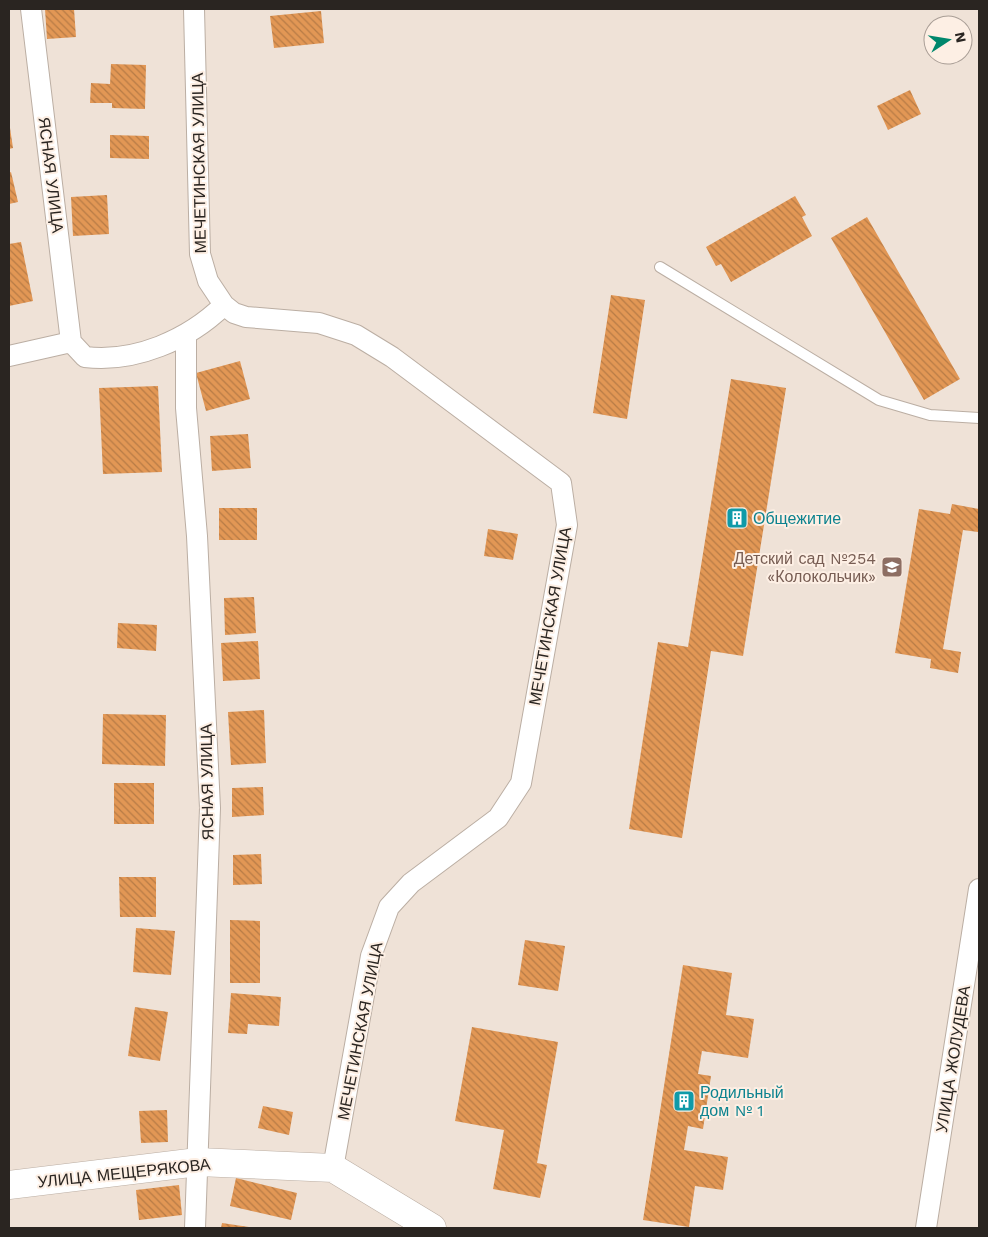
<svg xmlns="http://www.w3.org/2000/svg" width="988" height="1237" font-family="'Work Sans',sans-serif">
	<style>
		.building { fill: url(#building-back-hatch) }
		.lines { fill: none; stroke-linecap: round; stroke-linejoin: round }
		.lane-casing { stroke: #bbaea3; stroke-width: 12 }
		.street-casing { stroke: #bbaea3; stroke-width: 22 }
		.secondary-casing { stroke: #bbaea3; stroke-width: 29 }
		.lane { stroke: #fff; stroke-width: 10 }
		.street { stroke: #fff; stroke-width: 20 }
		.secondary { stroke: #fff; stroke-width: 28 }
		.labels { text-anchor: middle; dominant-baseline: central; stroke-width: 4; stroke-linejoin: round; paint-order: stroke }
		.street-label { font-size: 16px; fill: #2a2521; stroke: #fdefe4 }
		.culture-label { font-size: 16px; fill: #0d838f; stroke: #fdefe4; text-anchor: start }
		.education-label { font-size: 16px; fill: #785e54; stroke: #fdefe4; text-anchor: end }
	</style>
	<defs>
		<pattern id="building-back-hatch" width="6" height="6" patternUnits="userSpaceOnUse" patternTransform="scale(1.25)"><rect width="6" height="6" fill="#e29755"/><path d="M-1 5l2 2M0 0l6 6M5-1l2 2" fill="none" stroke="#b77b46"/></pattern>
	</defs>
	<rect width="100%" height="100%" fill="#efe2d7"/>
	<!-- building -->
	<path class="building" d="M45,9H74L76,37L47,39Z
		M321,11L324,43L274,48L270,16Z
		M111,64L146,65L145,109L112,108V103H90L91,83L110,84Z
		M910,90L921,114L888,130L877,106Z
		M9,121L13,148L9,149Z
		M110,135L149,136V159L110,158Z
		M11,172L18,202L9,204V173Z
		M107,195L109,234L73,236L71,197Z
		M795,196L806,215L802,217L812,236L731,282L721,264L716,266L706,247Z
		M867,217L960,379L924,400L831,238Z
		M21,242L33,301L9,306V244Z
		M611,295L645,300L627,419L593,413Z
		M240,361L250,399L206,411L196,373Z
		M731,379L786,388L743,656L711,651L682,838L629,829L658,642L688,647Z
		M158,386L162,472L103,474L99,388Z
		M248,434L251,468L212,471L210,436Z
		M952,504L979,509L978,532L963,530L943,649L961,652L958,673L930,668L931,659L895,653L919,509L950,514Z
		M219,508H257V540H219Z
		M488,529L518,534L513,560L484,556Z
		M254,597L256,633L225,635L224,598Z
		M118,623L157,625L156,651L117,648Z
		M258,641L260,679L223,681L221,643Z
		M264,710L266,763L231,765L228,712Z
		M103,714L166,715L165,766L102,764Z
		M114,783H154V824H114Z
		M263,787L264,815L232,817V788Z
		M261,854L262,884L233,885V855Z
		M119,877H156V917H120Z
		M230,920L260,921V983H230Z
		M136,928L175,931L171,975L133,972Z
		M525,940L565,946L558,991L518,985Z
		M683,965L732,973L726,1015L754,1019L748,1058L702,1051L698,1074L711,1076L703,1129L688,1126L684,1150L728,1157L723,1190L695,1186L689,1227L643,1220Z
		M231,993L281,997L279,1026L248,1024L247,1034L228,1033Z
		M135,1007L168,1012L160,1061L128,1056Z
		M472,1027L558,1042L537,1163L547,1165L540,1198L493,1189L504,1130L455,1121Z
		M263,1106L293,1112L289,1135L258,1128Z
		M167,1110L168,1142L141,1143L139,1111Z
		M236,1178L297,1193L291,1220L230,1206Z
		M179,1185L182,1215L139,1220L136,1190Z
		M222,1223L249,1227V1228H221Z"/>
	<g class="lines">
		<!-- lane casing -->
		<g class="lane-casing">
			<path id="lane" d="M660,267L879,400L930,415L979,418"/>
		</g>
		<!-- street casing -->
		<g class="street-casing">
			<path id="street" d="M31,9L71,342L85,357C135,363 188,340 224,305
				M194,9L200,254L208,281L224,305L234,313L246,317L319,323L356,335L392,357L561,483L567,525L521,783L498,818L411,883L389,907L371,956L333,1168
				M186,336V408L197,536L210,808L195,1228
				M9,356L71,342
				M926,1228L979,889"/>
		</g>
		<!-- secondary casing -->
		<g class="secondary-casing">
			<path id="secondary" d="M9,1185L198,1162L333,1168L432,1228"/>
		</g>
		<!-- lane -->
		<use href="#lane" class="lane"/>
		<!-- street -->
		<use href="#street" class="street"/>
		<!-- secondary -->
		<use href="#secondary" class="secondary"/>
	</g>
	<!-- icons -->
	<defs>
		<g id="building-square" transform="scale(1.125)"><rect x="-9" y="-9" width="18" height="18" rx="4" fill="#0f9aa8" stroke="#fdefe4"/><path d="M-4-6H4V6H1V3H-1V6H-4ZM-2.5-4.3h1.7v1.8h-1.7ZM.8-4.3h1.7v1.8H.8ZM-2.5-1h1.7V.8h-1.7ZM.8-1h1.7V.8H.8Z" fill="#fff"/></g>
		<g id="school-square" transform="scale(1.125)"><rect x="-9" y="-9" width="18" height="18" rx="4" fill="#8d6e63" stroke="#fdefe4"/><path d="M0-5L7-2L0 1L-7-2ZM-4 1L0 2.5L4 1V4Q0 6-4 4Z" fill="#fff"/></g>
	</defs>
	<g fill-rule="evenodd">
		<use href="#building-square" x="737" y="518"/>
		<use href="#school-square" x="892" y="567"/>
		<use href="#building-square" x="684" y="1101"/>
	</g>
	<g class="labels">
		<!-- street labels -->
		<g class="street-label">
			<text transform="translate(199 163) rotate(-91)">МЕЧЕТИНСКАЯ УЛИЦА</text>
			<text transform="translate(51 175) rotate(83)">ЯСНАЯ УЛИЦА</text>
			<text transform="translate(550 616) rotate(-80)">МЕЧЕТИНСКАЯ УЛИЦА</text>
			<text transform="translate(207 782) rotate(-91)">ЯСНАЯ УЛИЦА</text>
			<text transform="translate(360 1031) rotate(-79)">МЕЧЕТИНСКАЯ УЛИЦА</text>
			<text transform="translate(953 1059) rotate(-81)">УЛИЦА ЖОЛУДЕВА</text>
			<text transform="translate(124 1173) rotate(-6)">УЛИЦА МЕЩЕРЯКОВА</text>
		</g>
		<!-- culture labels -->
		<g class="culture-label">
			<text x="753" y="518">Общежитие</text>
			<text x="700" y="1092">Родильный<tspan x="700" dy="18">дом № 1</tspan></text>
		</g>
		<!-- education labels -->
		<g class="education-label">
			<text x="876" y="558">Детский сад №254<tspan x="876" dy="18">«Колокольчик»</tspan></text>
		</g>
	</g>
	<!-- border -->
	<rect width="988" height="1237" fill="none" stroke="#2a2521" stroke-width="20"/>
	<!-- north arrow -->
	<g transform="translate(948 40) rotate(78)"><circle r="24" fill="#fdefe4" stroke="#a99e96"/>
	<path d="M0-4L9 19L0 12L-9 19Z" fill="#00876c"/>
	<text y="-8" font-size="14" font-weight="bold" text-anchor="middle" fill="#2a2521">N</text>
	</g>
</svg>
